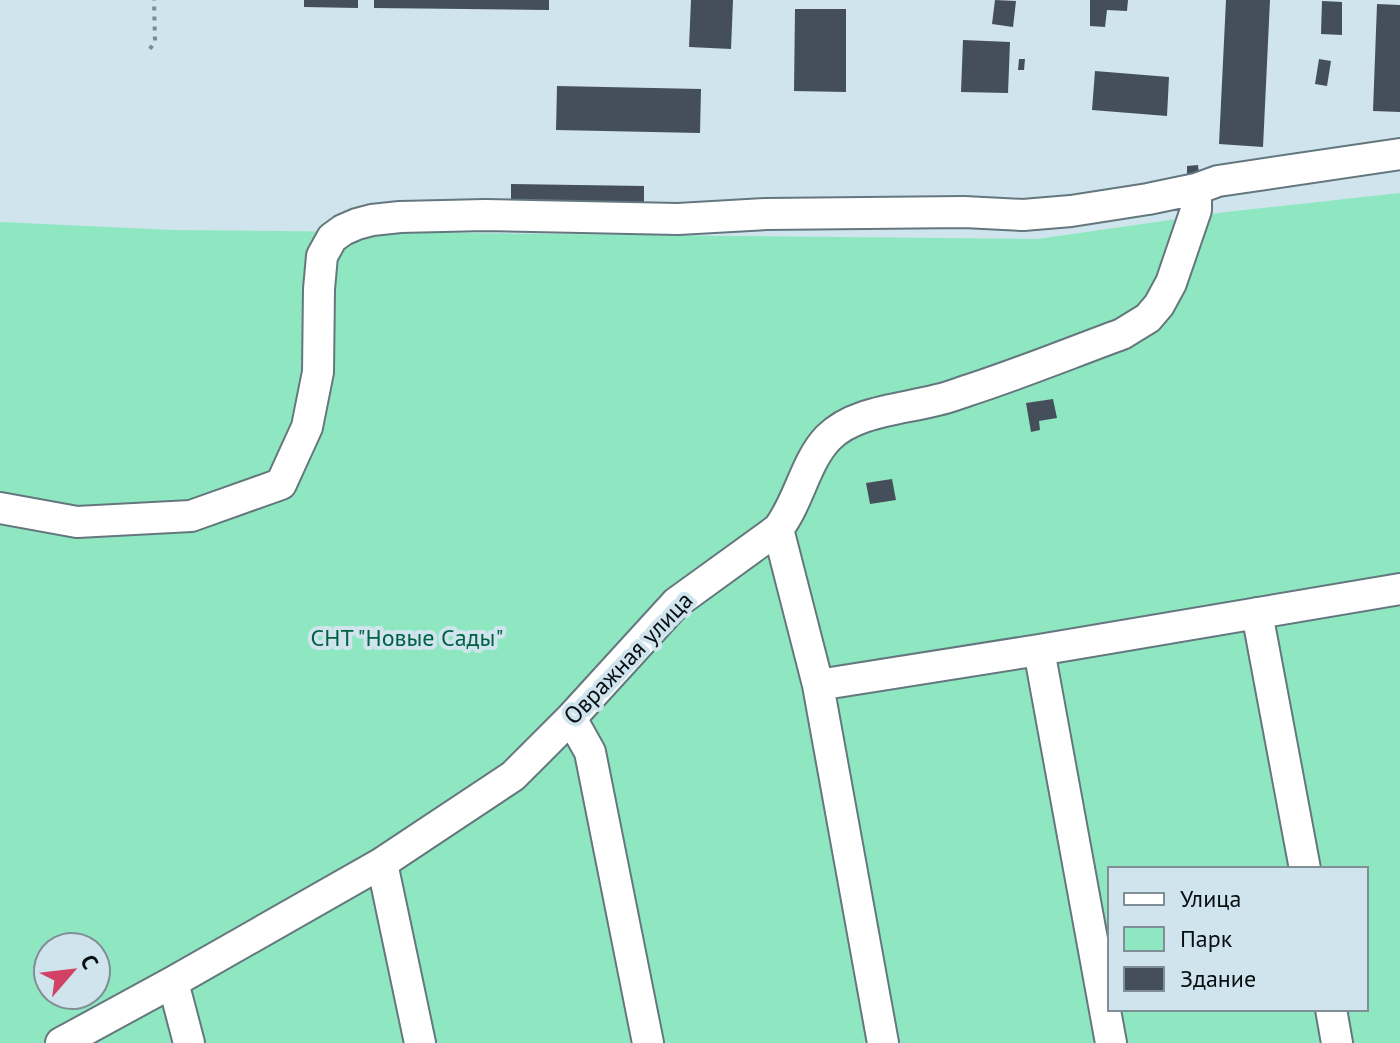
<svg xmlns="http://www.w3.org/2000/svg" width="1400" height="1043" font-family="'PT Sans',sans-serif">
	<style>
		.green { fill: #8ee7c0; fill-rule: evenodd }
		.building { fill: #444f5b }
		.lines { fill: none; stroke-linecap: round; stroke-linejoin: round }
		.minor-casing { stroke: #64777e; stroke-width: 34 }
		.path { stroke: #7c8b91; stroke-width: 4; stroke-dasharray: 4 6; stroke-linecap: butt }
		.minor { stroke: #fff; stroke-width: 30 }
		.labels { text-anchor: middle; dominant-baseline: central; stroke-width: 8; stroke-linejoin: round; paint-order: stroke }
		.park-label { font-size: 24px; fill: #006143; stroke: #cfe4ed }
		.street-label { font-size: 24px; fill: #080f12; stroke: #cfe4ed }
	</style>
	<rect width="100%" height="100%" fill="#cfe4ed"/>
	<!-- green -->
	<path class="green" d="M1400,193V1043H0V222L173,230L1037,239L1226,212ZM1110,869H1366V1009H1110ZM48,947H96V995H48Z"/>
	<!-- building -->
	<path class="building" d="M304,0H358V8L304,7Z
		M374,0H549V10L374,8Z
		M691,0H733L731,49L689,47Z
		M995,0L1016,1L1013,27L992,24Z
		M1090,0H1128L1127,11L1107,10L1105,27L1090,26Z
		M1226,0H1270L1263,147L1219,144Z
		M1322,1L1342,2V35L1321,34Z
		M1377,4L1400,5V112L1373,111Z
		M795,9H846V92L794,91Z
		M963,40L1010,42L1008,93L961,92Z
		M1019,59H1025L1024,70H1018Z
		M1319,59L1331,61L1327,86L1315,84Z
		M1095,71L1169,77L1167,116L1092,110Z
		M557,86L701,89L700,133L556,130Z
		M1198,165L1199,174L1187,175V166Z
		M511,184L644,186V209L511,207Z
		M1053,399L1057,418L1039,421L1040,430L1031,432L1026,403Z
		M892,479L896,500L870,504L866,483Z"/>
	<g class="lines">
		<!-- minor casing -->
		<g class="minor-casing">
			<path id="minor" d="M0,508L77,522L191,516L281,484L307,427L318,372L319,289L322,256L332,238L343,230L357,224L372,220L400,217L485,215L678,219L766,214L964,212L1023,215L1071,211L1148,199L1196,189L1218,181L1400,154
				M778,529L818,685L883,1043
				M1257,613L1305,869
				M1039,650L1111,1043
				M818,685L1039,650L1400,589
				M571,718L590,752L648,1043
				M382,863L420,1043
				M173,982L189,1043
				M1331,1009L1337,1043
				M61,1043L173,982L382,863L513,776L571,718L676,603L778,529C799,502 805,462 828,438C854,411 904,409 937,400C947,398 957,394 966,391C1019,374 1070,353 1122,334L1148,318L1159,305L1171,283L1196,210V189"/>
		</g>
		<!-- path -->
		<path class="path" d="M150,49L155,41L154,0"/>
		<!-- minor -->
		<use href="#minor" class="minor"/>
	</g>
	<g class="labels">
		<!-- park labels -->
		<g class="park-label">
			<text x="407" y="637">СНТ "Новые Сады"</text>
		</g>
		<!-- street labels -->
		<g class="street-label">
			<text transform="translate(628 658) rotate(-46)">Овражная улица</text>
		</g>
	</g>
	<!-- legend -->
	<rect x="1108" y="867" width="260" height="144" fill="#cfe4ed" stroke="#7f8f95" stroke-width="2"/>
	<rect x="1124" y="893" width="40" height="12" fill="#ffffff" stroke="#7f8f95" stroke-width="2"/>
	<text x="1180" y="907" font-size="24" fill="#080f12">Улица</text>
	<rect x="1124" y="927" width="40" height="24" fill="#8ee7c0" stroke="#7f8f95" stroke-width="2"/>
	<text x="1180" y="947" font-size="24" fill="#080f12">Парк</text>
	<rect x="1124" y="967" width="40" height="24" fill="#444f5b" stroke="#7f8f95" stroke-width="2"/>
	<text x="1180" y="987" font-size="24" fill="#080f12">Здание</text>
	<!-- north arrow -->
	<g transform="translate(72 971) rotate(62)"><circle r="38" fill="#cfe4ed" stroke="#7f8f95" stroke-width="2"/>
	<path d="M0-6L14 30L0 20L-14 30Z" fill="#d14265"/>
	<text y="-12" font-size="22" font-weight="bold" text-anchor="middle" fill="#080f12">С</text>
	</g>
</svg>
